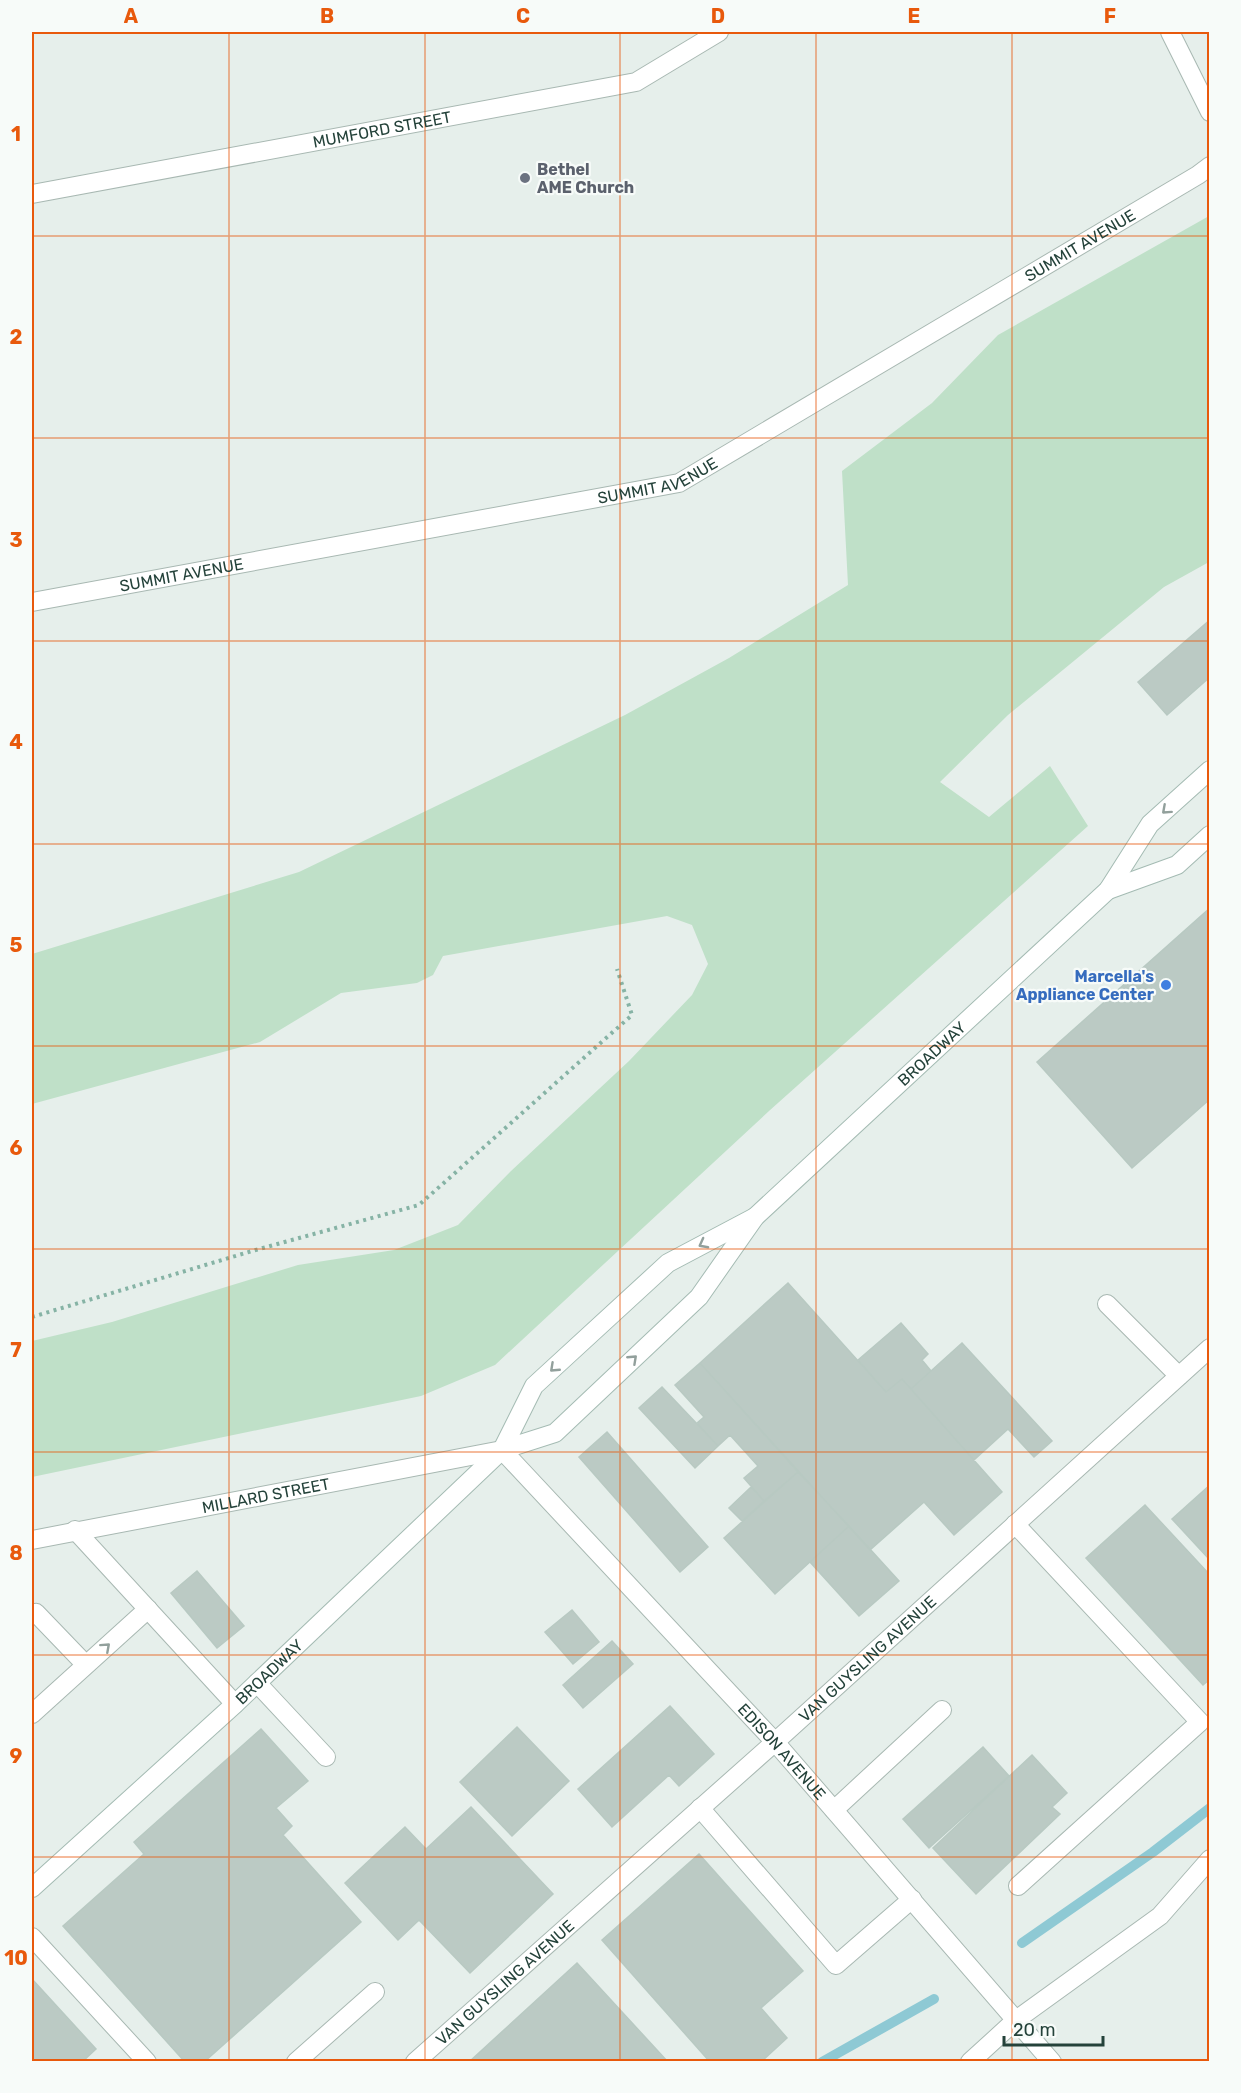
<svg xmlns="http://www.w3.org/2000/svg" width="1241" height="2093" font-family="Rubik,sans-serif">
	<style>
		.green { fill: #bfe0c8 }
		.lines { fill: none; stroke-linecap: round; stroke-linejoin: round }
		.stream { stroke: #8ec9d4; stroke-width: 10 }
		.building { fill: #bbcac4; stroke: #b8c9c2; stroke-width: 1.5 }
		.service-casing { stroke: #a8b8b2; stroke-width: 20 }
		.minor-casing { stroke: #a8b8b2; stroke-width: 20 }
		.tertiary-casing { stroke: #a8b8b2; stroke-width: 20 }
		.secondary-casing { stroke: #a4bbb3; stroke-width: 20 }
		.path { stroke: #86b3a5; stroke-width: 4; stroke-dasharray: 3 4.5; stroke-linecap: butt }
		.service { stroke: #fff; stroke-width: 18 }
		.minor { stroke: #fff; stroke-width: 18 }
		.tertiary { stroke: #fff; stroke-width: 18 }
		.secondary { stroke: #fff; stroke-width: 18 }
		.oneway { stroke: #92a09c }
		.grid { fill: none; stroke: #e8590c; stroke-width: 1.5; stroke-opacity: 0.55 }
		.worship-dot { fill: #6b7280; stroke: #f7fbf9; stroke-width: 2 }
		.shop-dot { fill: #3f7fe0; stroke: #f7fbf9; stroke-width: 2 }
		.labels { text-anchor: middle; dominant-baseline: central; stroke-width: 4.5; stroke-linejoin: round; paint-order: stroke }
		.street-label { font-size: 16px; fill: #24423a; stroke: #f7fbf9 }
		.worship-label { font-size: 16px; font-weight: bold; fill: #5b616d; stroke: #f7fbf9; text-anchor: start }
		.shop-label { font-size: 16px; font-weight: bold; fill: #366cbe; stroke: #f7fbf9; text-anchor: end }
		.neatline { fill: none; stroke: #e8590c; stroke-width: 2 }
		.grid-label { font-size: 20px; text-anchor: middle; font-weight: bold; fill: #e8590c }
	</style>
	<rect width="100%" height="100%" fill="#e6efeb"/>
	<!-- green -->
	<path class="green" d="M1209,216V562L1164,587L1008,715L940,782L989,817L1050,766L1088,826L769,1111L495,1365L421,1396L32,1477V1341L112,1322L298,1265L394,1250L458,1225L511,1171L629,1061L692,995L708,964L692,925L667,916L443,956L433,975L417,983L341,993L260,1042L32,1104V954L299,872L625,715L729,658L848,585L842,471L932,403L998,335Z"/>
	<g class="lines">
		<!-- stream -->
		<path class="stream" d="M1022,1943L1153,1852L1210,1808
			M822,2062L934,1999"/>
	</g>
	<!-- building -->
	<path class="building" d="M1210,620V677L1167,715L1138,682Z
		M1210,908V1099L1132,1168L1037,1062Z
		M788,1283L886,1392L902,1379L1002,1492L954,1535L924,1502L870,1550L700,1363Z
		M901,1323L928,1354L922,1360L931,1371L911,1389L902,1379L886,1392L858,1360Z
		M962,1343L1052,1441L1034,1457L1008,1429L974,1460L911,1389Z
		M700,1363L798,1472L764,1501L744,1478L758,1466L730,1435L718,1446L697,1423L704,1417L675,1385Z
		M662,1387L718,1446L695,1468L639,1408Z
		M607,1432L708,1547L680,1572L579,1457Z
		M798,1472L849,1526L775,1594L724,1538Z
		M1210,1485V1560L1172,1519Z
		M751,1487L764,1501L742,1521L729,1508Z
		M1145,1505L1210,1575V1679L1203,1685L1086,1558Z
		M849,1526L899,1581L859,1616L810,1562Z
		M197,1571L244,1626L217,1648L171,1593Z
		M572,1610L599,1642L573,1664L545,1632Z
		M612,1641L633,1664L583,1708L563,1685Z
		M670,1706L714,1754L679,1786L669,1775L612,1827L578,1789Z
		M517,1727L569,1781L512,1836L460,1782Z
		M261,1729L308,1781L276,1808L292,1826L283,1835L361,1922L204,2062H185L63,1926L144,1854L134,1842Z
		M983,1747L1009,1776L929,1848L903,1819Z
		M1032,1755L1067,1793L1052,1807L1060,1814L976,1894L933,1848Z
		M471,1807L553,1894L470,1973L419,1920L398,1940L345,1883L405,1827L426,1849Z
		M699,1854L803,1971L761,2008L787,2038L761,2062H710L602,1940Z
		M577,1963L668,2062H469Z
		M32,1979L96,2049L82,2062H32Z"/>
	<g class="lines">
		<!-- service casing -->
		<g class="service-casing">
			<path id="service" d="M1107,1304L1179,1376
				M1015,1524L1200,1722L1018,1886
				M32,1615L36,1613L86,1665
				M257,1683L326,1757
				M32,1714L148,1609
				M700,1808L836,1965L912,1899
				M834,1810L942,1710
				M32,1937L147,2062
				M296,2062L375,1992
				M970,2062L1016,2020L1160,1916L1210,1859"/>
		</g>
		<!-- minor casing -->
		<g class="minor-casing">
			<g id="minor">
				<path d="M1170,32L1210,112"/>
				<path id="s1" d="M32,194L636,82L719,32"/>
				<path id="s2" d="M32,602L679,483L1198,175L1210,166"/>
				<path d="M75,1530L235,1704"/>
				<path id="s3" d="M415,2062L775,1742L1210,1348"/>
			</g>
		</g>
		<!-- tertiary casing -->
		<g class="tertiary-casing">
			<g id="tertiary">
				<path id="s4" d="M32,1540L502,1450L775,1742L1052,2062"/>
			</g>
		</g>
		<!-- secondary casing -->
		<g class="secondary-casing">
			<g id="secondary">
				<path d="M1108,890L1177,865L1210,835"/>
				<path id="s5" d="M502,1450L555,1433L699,1297L755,1217L1108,890L1150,824L1210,770"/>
				<path id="s6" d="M32,1888L235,1704L502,1450L534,1386L668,1263L755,1217"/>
			</g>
		</g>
		<!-- path -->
		<path class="path" d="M32,1317L252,1251L419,1205L632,1015L617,969"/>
		<!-- service -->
		<use href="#service" class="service"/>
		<!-- minor -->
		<use href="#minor" class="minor"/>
		<!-- tertiary -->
		<use href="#tertiary" class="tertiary"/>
		<!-- secondary -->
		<use href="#secondary" class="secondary"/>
	</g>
	<!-- one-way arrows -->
	<defs><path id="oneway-chevron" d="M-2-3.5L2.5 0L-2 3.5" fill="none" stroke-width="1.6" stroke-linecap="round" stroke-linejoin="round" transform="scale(1.5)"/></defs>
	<g class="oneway">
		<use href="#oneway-chevron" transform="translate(1166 810) rotate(138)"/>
		<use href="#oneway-chevron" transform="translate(703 1244) rotate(152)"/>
		<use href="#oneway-chevron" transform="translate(633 1359) rotate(-43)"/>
		<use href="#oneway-chevron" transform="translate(554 1368) rotate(137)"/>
		<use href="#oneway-chevron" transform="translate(106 1647) rotate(-42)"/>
	</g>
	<!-- grid -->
	<path class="grid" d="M229,32V2062M425,32V2062M620,32V2062M816,32V2062M1012,32V2062M32,236H1210M32,438H1210M32,641H1210M32,844H1210M32,1046H1210M32,1249H1210M32,1452H1210M32,1655H1210M32,1857H1210"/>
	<!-- markers -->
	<circle class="worship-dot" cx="525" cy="178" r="6"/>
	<circle class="shop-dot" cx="1166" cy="985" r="6"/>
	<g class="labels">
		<!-- street labels -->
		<g class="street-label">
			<text stroke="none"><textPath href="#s1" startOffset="356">MUMFORD STREET</textPath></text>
			<text stroke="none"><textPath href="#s2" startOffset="1124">SUMMIT AVENUE</textPath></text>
			<text stroke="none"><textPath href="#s2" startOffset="638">SUMMIT AVENUE</textPath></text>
			<text stroke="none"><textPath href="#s2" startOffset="152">SUMMIT AVENUE</textPath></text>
			<text stroke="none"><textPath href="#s5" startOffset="592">BROADWAY</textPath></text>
			<text stroke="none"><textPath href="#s4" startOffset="238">MILLARD STREET</textPath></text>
			<text stroke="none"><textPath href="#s3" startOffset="606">VAN GUYSLING AVENUE</textPath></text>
			<text stroke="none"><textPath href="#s6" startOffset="321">BROADWAY</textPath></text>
			<text stroke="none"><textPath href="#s4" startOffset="890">EDISON AVENUE</textPath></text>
			<text stroke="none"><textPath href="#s3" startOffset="120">VAN GUYSLING AVENUE</textPath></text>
		</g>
		<!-- worship labels -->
		<g class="worship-label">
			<text x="537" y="169">Bethel<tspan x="537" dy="18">AME Church</tspan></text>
		</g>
		<!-- shop labels -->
		<g class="shop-label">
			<text x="1154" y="976">Marcella's<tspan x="1154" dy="18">Appliance Center</tspan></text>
		</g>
	</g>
	<!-- border -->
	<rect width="1241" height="2093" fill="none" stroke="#f7fbf9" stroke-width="66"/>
	<!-- scale -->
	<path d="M1004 2036v9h99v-9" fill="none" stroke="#24423a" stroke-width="3"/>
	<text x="1013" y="2036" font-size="18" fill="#24423a" stroke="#f7fbf9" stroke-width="4.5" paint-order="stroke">20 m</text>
	<rect x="33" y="33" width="1175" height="2027" class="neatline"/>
	<g class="grid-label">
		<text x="131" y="23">A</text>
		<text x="327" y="23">B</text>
		<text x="523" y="23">C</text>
		<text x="718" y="23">D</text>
		<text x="914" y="23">E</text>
		<text x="1110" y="23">F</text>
		<text x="16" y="141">1</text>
		<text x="16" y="344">2</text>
		<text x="16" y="547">3</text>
		<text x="16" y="749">4</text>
		<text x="16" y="952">5</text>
		<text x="16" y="1155">6</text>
		<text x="16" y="1357">7</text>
		<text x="16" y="1560">8</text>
		<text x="16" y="1763">9</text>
		<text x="16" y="1965">10</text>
	</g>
</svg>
